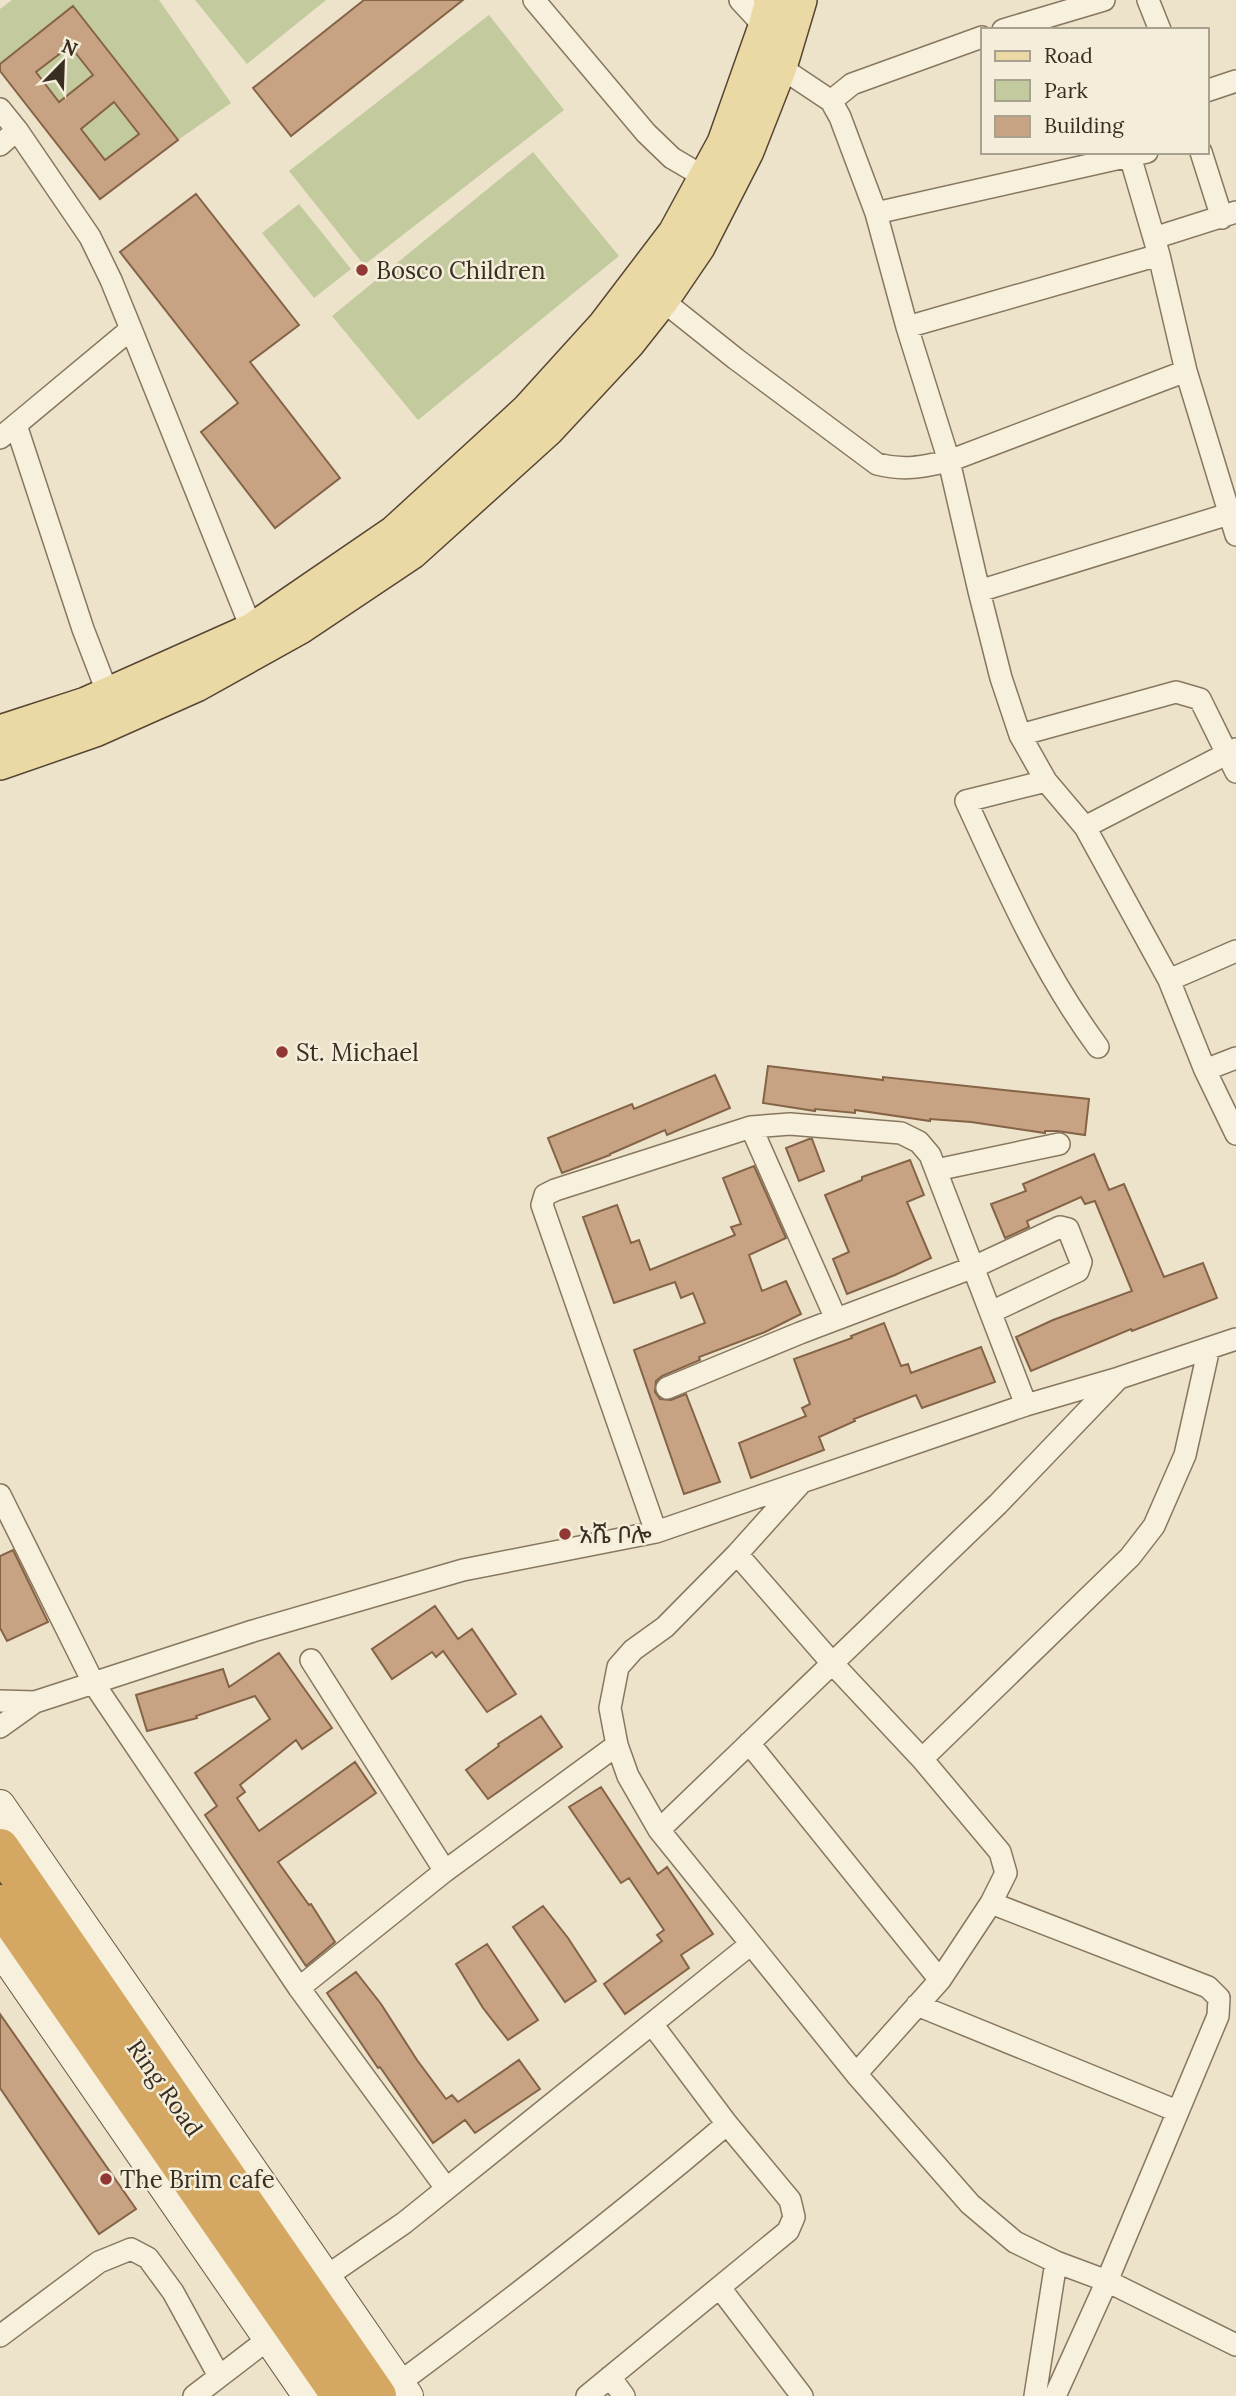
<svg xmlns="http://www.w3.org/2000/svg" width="1236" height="2396" font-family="Lora,'Noto Sans Ethiopic',serif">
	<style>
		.green { fill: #c2ca9e }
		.building { fill: #c7a383; stroke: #856347; stroke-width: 2; fill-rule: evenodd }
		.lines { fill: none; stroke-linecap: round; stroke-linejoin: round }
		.street-casing { stroke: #87775f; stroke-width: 24 }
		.secondary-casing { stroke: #695842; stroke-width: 32 }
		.primary-casing { stroke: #564533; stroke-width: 36 }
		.highway-casing { stroke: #564533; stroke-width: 41 }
		.street { stroke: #f7f0dd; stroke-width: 21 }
		.secondary { stroke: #f7f0dd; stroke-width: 30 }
		.primary { stroke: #ebd9a5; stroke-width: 33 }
		.highway { stroke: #d4a862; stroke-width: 38 }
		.poi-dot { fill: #923834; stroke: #f4edd9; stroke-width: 2.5 }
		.labels { text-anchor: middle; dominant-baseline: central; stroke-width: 5; stroke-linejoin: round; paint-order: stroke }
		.poi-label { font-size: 24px; fill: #392e22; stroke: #f4edd9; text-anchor: start }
		.street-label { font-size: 24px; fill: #392e22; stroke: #f4edd9 }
	</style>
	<rect width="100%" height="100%" fill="#ece3ca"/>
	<!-- green -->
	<path class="green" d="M12,0H159L231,103L178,140L73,6L0,64V9Z
		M195,0H326L247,64Z
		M489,15L564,110L364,265L289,171Z
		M70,46L93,75L59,102L36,72Z
		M114,102L139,134L105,160L81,129Z
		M533,152L619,256L418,420L332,316Z
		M299,204L351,269L314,298L262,233Z"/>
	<!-- building -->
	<path class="building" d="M364,0H463L291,136L253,88Z
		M73,6L178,140L100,199L0,71V64ZM70,46L93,75L59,102L36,72ZM114,102L139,134L105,160L81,129Z
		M196,194L299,325L250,362L340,478L275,528L201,432L238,403L120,252Z
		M768,1066L883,1080V1077L1089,1099L1085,1135L1057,1131H1045V1133L971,1122L930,1119V1121L855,1110V1113L815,1109V1111L763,1103Z
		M715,1075L730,1108L667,1135L665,1130L610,1154V1155L562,1173L548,1138L632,1104L634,1109Z
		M809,1139H812L824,1171L799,1181L786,1148Z
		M1094,1154L1109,1190L1124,1184L1164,1277L1203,1263L1217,1298L1132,1331L1131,1329L1031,1371L1016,1337L1053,1320L1132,1291L1095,1201L1085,1204L1081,1197L1027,1221L1029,1227L1005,1238L991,1204L1026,1191L1023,1184Z
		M910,1160L924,1195L907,1202L931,1258L895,1275L847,1294L833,1259L849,1252L825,1195L862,1180V1177Z
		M754,1166L786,1238L749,1255L762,1291L786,1281L801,1314L765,1332L699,1357L700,1360L662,1376L656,1381L655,1392L660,1399L671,1400L686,1394L720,1482L684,1494L634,1350L705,1323L693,1293L681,1298L675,1282L614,1303L583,1217L617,1205L631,1243L639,1240L650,1270L735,1235L731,1227L741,1224L723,1178Z
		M884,1323L901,1366L908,1364L911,1373L981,1347L995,1382L922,1408L916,1395L854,1419L855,1421L819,1437L824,1450L751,1478L739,1443L806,1416L802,1408L810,1404L794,1359L852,1338L851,1336Z
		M13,1550L48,1622L7,1641L0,1628V1556Z
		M435,1606L458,1639L472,1629L516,1694L487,1712L443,1651L436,1657L432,1652L392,1679L372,1649Z
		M279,1653L332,1728L302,1749L296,1740L240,1785L245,1792L237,1798L259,1831L355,1762L376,1793L278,1862L309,1905L311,1904L335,1942L306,1966L205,1815L217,1806L195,1773L270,1719L255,1696L196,1716L197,1718L147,1731L136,1695L223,1669L229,1687Z
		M541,1716L562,1747L488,1799L466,1770L499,1746L498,1744Z
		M601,1787L658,1874L667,1867L713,1934L681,1955L689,1968L625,2014L604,1984L662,1941L657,1935L664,1930L629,1878L621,1883L569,1807Z
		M543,1906L568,1938L596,1981L565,2002L513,1927Z
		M487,1944L538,2020L508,2040L483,2008L456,1964Z
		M356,1972L381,2004L417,2060L446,2099L452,2095L458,2102L519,2060L540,2089L475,2133L465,2120L433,2143L380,2067L378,2068L327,1993Z
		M0,2014L136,2209L99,2234L0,2088Z"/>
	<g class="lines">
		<!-- street casing -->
		<g class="street-casing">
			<path id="street" d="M534,0L646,133L672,158L706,178
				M740,0L765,27
				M1148,0L1160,30
				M1003,30L1104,0
				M780,67L831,101L840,117L876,213L907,327L949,461L979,591L1001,678L1020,735L1046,781L1085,827L1169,980L1205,1070L1236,1134
				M1206,91L1236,81
				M831,101L852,84L982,37
				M0,109L17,130L90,237L111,280L131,329L0,438
				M0,145L17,130
				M1201,152L1222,218
				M1130,156L1159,255L1186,371L1236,535
				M876,213L1147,152
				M1154,238L1236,212
				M662,300L736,359L877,464C904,471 922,467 949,461L1186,371
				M907,327L1159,255
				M131,329L252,630
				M16,425L83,629L108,694
				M979,591L1229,514
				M1020,735L1176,692L1200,699L1236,772
				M1046,781L966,801C1005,886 1042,971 1098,1047
				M1085,827L1236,749
				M1169,980L1236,951
				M1205,1070L1236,1058
				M751,1127L836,1319
				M936,1170L1059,1144
				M667,1388L800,1333L974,1267L1060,1227L1068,1229L1081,1262L1078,1271L991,1312
				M800,1484L737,1554L665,1627L633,1650L618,1667L610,1708L617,1745L628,1776L659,1830L856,2074L970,2204L1015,2242L1056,2262L1107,2281L1236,2345
				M0,1495L94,1684L299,1988L446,2188
				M656,1532L542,1205L545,1195L555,1190L751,1127L790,1124L901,1133L919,1142L930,1155L1026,1405
				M737,1554L832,1663L922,1759L1000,1852L1006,1873L991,1903L940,1980L856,2074
				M311,1660L445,1871
				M0,1701L35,1702
				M0,1727L35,1702L253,1631L463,1570L656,1532L1026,1405L1119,1378L1236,1339
				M749,1743L940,1980
				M922,1759L1130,1557L1154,1526L1185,1455L1209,1348
				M659,1830L998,1504L1117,1380
				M991,1903L1208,1987L1219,1998L1218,2016L1107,2281L1055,2396
				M299,1988L445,1871L617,1745
				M917,2005L1177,2111
				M324,2278L404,2223L751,1944
				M720,2288L802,2396
				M0,2336L99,2262L131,2249L148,2258L173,2292L219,2376
				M610,2377L624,2396
				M399,2383C511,2300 621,2214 727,2124
				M194,2396L267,2340
				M587,2396L788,2231L794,2217L790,2200L727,2124L652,2024
				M1035,2396L1056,2262"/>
		</g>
		<!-- secondary casing -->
		<g class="secondary-casing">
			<path id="secondary" d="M0,1805L408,2396
				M0,1949L308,2396"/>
		</g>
		<!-- primary casing -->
		<g class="primary-casing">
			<path id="primary" d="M0,732L86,704L252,630L395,532L527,411L605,325L675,233L724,143L765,27L772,0
				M0,763L95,730L196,685L300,627L412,552L547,430L628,343L662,300L698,247L747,151L780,67L800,0"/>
		</g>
		<!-- highway casing -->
		<g class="highway-casing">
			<path id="highway" d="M0,1848L377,2396
				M0,1904L341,2396"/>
		</g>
		<!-- street -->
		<use href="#street" class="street"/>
		<!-- secondary -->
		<use href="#secondary" class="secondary"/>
		<!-- primary -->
		<use href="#primary" class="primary"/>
		<!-- highway -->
		<use href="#highway" class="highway"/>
	</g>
	<!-- markers -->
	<g class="poi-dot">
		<circle cx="362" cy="270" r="7"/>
		<circle cx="282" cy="1052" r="7"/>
		<circle cx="565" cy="1534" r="7"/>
		<circle cx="106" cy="2179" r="7"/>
	</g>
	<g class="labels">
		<!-- poi labels -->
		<g class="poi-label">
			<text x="376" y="270">Bosco Children</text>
			<text x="296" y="1052">St. Michael</text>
			<text x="579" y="1534">አሼ ቦሎ</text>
			<text x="120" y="2179">The Brim cafe</text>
		</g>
		<!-- street labels -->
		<g class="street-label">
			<text transform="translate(165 2088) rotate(55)">Ring Road</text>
		</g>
	</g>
	<!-- legend -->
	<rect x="981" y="28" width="228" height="126" fill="#f4edd9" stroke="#a9a190" stroke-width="2"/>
	<rect x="995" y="51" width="35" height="10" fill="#ebd9a5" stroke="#a9a190" stroke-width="2"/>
	<text x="1044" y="63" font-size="21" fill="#392e22">Road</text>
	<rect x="995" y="80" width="35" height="21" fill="#c2ca9e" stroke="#a9a190" stroke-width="2"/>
	<text x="1044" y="98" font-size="21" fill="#392e22">Park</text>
	<rect x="995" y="116" width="35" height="21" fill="#c7a383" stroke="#a9a190" stroke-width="2"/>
	<text x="1044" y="133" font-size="21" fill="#392e22">Building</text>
	<!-- north arrow -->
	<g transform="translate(63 63) rotate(23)" stroke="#f4edd9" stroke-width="5" paint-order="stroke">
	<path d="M0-5L12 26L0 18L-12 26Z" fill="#392e22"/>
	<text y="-10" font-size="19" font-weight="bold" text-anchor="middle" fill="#392e22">N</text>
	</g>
</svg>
